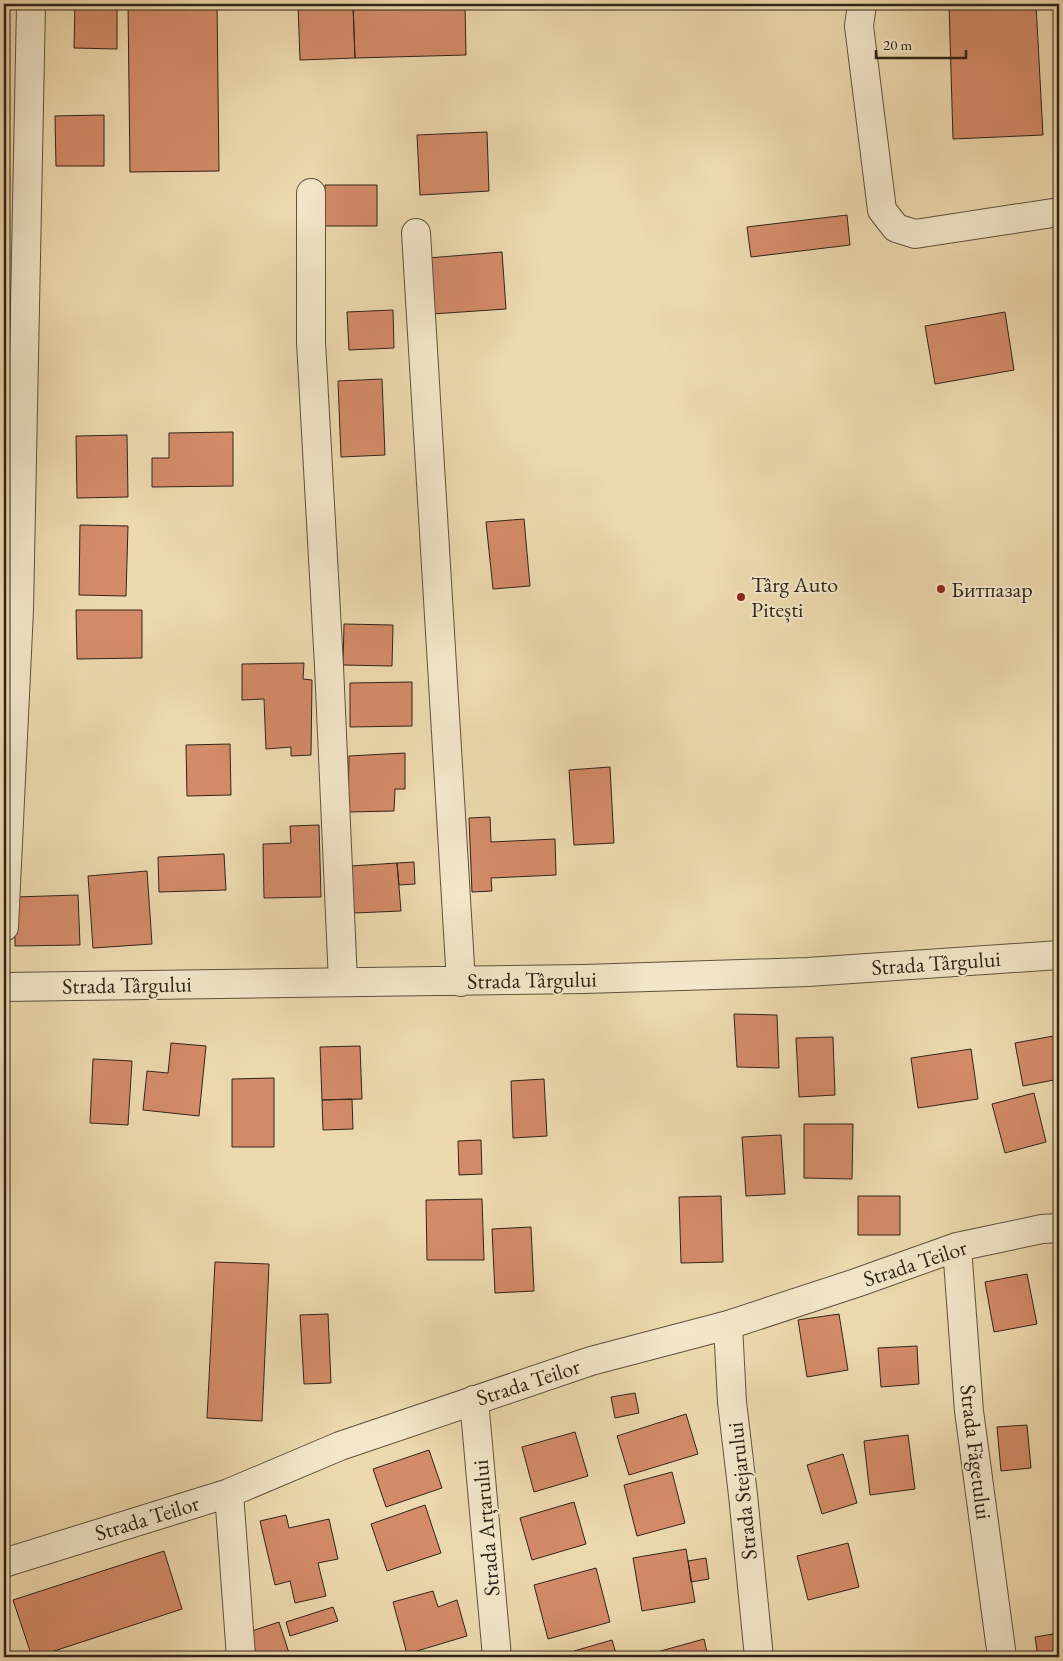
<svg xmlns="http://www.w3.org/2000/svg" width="1063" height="1661" font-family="'EB Garamond',serif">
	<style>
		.building { fill: #d48b69; stroke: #302519 }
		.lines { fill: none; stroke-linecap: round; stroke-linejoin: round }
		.street-casing { stroke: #5f523e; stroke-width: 30 }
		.street { stroke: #f3e6ca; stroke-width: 28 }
		.poi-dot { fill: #8f2418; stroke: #f3e6ca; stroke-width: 2 }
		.labels { text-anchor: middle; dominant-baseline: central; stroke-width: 4; stroke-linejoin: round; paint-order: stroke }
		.poi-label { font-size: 22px; fill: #302519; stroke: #f3e6ca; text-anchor: start }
		.street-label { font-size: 22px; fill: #302519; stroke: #f3e6ca }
	</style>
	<rect width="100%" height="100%" fill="#edd9ae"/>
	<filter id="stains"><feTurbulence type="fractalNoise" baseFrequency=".004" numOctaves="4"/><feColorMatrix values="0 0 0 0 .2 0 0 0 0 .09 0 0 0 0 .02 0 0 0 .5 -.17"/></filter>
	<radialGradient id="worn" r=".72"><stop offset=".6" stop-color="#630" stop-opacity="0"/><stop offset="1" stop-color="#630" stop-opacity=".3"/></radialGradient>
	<!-- building -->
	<path class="building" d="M75,4H117V49L74,48Z
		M128,4H217L219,171L130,172Z
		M298,4H353L355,58L300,60Z
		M353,4H465L466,55L355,58Z
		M949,4H1036L1043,135L953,139Z
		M104,115V166H56L55,116Z
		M487,132L489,191L420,195L417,135Z
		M325,185H377V226H325Z
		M847,215L850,245L751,257L747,227Z
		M502,252L506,309L432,314L428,258Z
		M393,310L394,348L349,350L347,312Z
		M1005,312L1014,370L935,384L925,326Z
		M382,379L385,455L341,457L338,381Z
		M233,432V486L152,487V458H169V433Z
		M127,435L128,497L77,498L76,436Z
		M524,519L530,586L493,589L486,522Z
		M80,525L128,526L126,596L79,595Z
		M76,610H142V658L77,659Z
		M344,624L393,625L392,666L343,665Z
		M304,663L303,679L312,680L311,755L291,756V747L266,749L264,699L242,700V664Z
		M412,682V726L350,727V683Z
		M230,744L231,795L187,796L186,745Z
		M405,753V789H395L394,811L348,812L349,756Z
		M610,767L614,843L574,845L569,770Z
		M490,817L491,842L555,839L556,875L491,878L492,891L472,892L469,818Z
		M319,825L321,897L264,898L263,844L291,843L290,826Z
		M224,854L226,890L159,892L158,857Z
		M414,862L415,884L399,885L397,863Z
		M397,863L401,911L354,913L351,866Z
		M147,871L152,944L93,948L88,876Z
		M78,895L80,945L15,946L14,897Z
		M734,1014L777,1015L779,1068L737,1067Z
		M1059,1035V1079L1023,1086L1015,1043Z
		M833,1037L835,1095L799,1097L796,1038Z
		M171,1043L206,1046L199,1116L143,1110L147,1071L168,1073Z
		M360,1046L362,1099L322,1100L320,1047Z
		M971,1049L978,1099L918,1108L911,1058Z
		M93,1059L132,1061L128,1125L90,1123Z
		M274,1078V1147H232V1079Z
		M544,1079L547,1136L513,1138L511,1081Z
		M1034,1093L1046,1142L1005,1153L992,1104Z
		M352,1099L353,1129L323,1130L322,1100Z
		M804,1124H853L852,1179L804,1178Z
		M781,1135L785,1194L746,1196L742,1137Z
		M481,1140L482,1174L459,1175L458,1141Z
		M721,1196L723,1262L681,1263L679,1197Z
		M858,1196H900V1235H858Z
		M482,1199L484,1260H427L426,1200Z
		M531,1227L534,1291L495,1293L492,1229Z
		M215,1262L269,1264L262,1421L207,1418Z
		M1027,1274L1037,1324L994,1332L985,1282Z
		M328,1314L331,1383L304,1384L300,1315Z
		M839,1314L848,1370L807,1377L798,1320Z
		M917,1346L919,1384L881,1387L878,1348Z
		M635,1393L639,1413L615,1418L611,1397Z
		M686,1414L698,1454L629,1475L617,1436Z
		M1027,1425L1031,1468L1001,1471L997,1427Z
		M575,1432L588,1476L534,1492L522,1447Z
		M908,1435L915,1489L870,1495L864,1441Z
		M429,1450L442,1488L386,1507L373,1469Z
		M843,1454L857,1503L822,1514L807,1465Z
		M672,1472L685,1523L637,1536L624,1485Z
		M574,1502L586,1544L532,1560L520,1518Z
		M425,1505L441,1553L387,1571L371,1524Z
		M286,1515L289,1528L329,1519L338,1559L318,1563L326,1596L295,1603L290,1581L275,1585L260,1521Z
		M848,1543L859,1587L808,1600L797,1556Z
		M686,1549L695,1602L642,1611L633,1558Z
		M164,1551L182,1609L36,1657H32L13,1600Z
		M706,1558L709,1579L691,1582L688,1561Z
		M596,1568L610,1622L548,1639L534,1585Z
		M433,1591L438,1607L457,1600L467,1636L407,1654L393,1602Z
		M333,1607L338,1621L290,1636L286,1622Z
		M279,1622L289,1653L278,1657H257L249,1632Z
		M1059,1633V1657H1038L1035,1637Z
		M704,1639L708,1657H658L657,1652Z
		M612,1640L617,1657H576L574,1651Z"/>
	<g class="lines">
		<!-- street casing -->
		<g class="street-casing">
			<path id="street" d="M862,4L859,26L882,210L896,228L915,234L1059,212
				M311,193V342L329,666L343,982
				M416,233L461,982
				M4,927L19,610L31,4
				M4,987L584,979L808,972L1059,955
				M957,1247L969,1411L1002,1657
				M728,1325L732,1402L743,1495L759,1657
				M474,1400L497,1657
				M229,1493L241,1657
				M4,1563L229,1493L340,1446L591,1361L728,1325L856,1283L957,1247L1042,1229L1059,1228"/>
		</g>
		<!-- street -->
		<use href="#street" class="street"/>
	</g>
	<!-- markers -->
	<g class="poi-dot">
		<circle cx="941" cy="589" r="5"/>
		<circle cx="741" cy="597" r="5"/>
	</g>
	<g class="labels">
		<!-- poi labels -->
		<g class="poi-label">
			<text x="751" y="584">Târg Auto<tspan x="751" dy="25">Pitești</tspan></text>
			<text x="951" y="589">Битпазар</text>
		</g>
		<!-- street labels -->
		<g class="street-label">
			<text transform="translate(936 963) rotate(-4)">Strada Târgului</text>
			<text transform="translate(532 980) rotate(-1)">Strada Târgului</text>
			<text transform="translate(127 985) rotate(-1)">Strada Târgului</text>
			<text transform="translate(915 1263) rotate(-18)">Strada Teilor</text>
			<text transform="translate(528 1382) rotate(-18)">Strada Teilor</text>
			<text transform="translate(976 1452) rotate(83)">Strada Făgetului</text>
			<text transform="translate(742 1491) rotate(-96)">Strada Stejarului</text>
			<text transform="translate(147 1518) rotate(-17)">Strada Teilor</text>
			<text transform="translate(486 1528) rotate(-95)">Strada Arțarului</text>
		</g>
	</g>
	<!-- margin -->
	<rect width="1063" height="1661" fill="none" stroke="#edd9ae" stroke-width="20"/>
	<rect x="5" y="5" width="1053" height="1651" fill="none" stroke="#302519" stroke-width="2.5"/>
	<rect x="10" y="10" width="1043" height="1641" fill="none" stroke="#302519"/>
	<!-- scale -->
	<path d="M876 50v8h90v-8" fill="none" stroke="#302519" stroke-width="2.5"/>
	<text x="883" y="50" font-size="15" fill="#302519" stroke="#f3e6ca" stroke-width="4" paint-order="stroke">20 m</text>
	<rect width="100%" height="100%" filter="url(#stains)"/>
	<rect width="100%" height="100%" fill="url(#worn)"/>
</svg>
